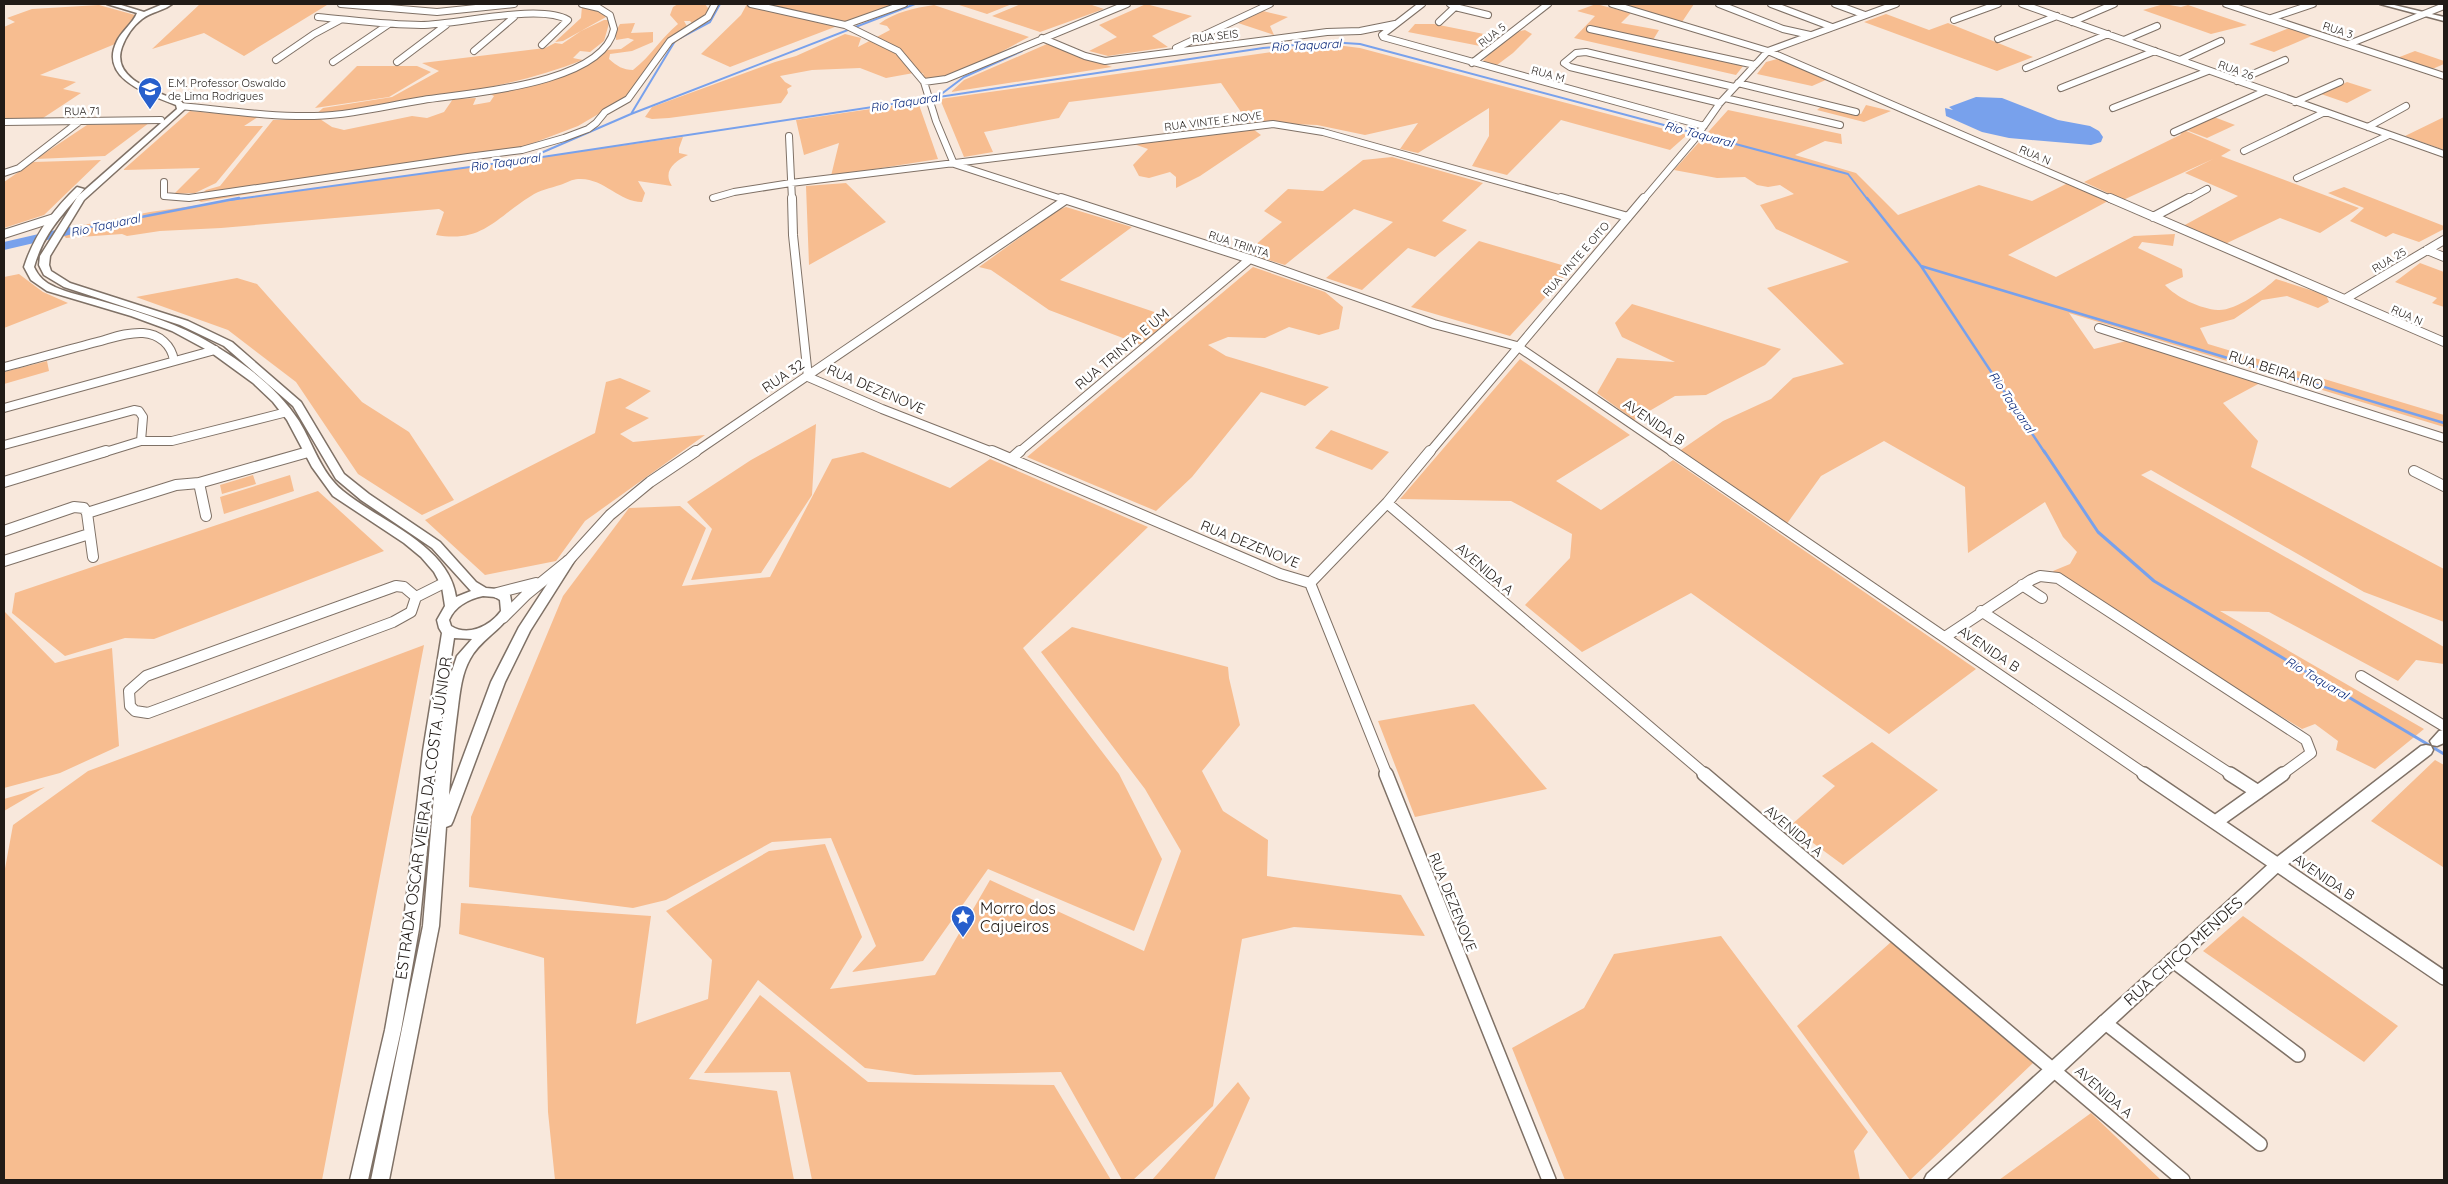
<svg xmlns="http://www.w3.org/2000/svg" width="2448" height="1184" font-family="Quicksand,sans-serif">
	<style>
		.green { fill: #f7bd90 }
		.water { fill: #78a1ec }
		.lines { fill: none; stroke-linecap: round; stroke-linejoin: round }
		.stream-far2 { stroke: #78a1ec; stroke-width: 2 }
		.stream-far1 { stroke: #78a1ec; stroke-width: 2.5 }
		.stream { stroke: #78a1ec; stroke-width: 3 }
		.river { fill: #78a1ec; fill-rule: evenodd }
		.minor-far3-casing { stroke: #7f7166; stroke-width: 8 }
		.minor-far2-casing { stroke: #7f7166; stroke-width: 10 }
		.minor-far1-casing { stroke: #7f7166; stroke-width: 12 }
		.minor-casing { stroke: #7f7166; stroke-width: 16 }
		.major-casing { stroke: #7f7166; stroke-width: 3 }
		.minor-far3 { stroke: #fff; stroke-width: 6 }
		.minor-far2 { stroke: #fff; stroke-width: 8 }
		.minor-far1 { stroke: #fff; stroke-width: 10 }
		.minor { stroke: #fff; stroke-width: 13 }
		.major { fill: #fff; fill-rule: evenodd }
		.labels { text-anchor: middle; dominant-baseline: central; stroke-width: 5; stroke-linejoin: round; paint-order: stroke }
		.far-street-label { font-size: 11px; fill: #211b17; stroke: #fff }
		.far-poi-label { font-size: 11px; fill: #211b17; stroke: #fff; text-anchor: start }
		.far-water-label { font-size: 12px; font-style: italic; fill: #002176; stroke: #fff }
		.street-label { font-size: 14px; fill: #211b17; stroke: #fff }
		.near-street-label { font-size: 16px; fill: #211b17; stroke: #fff }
		.near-poi-label { font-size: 16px; fill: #211b17; stroke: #fff; text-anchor: start }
	</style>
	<rect width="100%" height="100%" fill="#f8e8dc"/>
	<!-- green -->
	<path class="green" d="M200,4L327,5L244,56L204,33L152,49Z
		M678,4H705L710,11L702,20L693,24L690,21H684L688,28L659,55L624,99L578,126L520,148L201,202L196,199L206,190L220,186L273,120L320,119L332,127L344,130L412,116L427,118L444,112L453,99L476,98L473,105L490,102L494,96L488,93L565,76L606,50L621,49L634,40L628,38L616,40V31L620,24L635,23L631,33L653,32V42L632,51L610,54L609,59C617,66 623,70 633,70C651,56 661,38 678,24L670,15L673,7Z
		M747,4H895L730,67L701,54L741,15Z
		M956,4H1012L987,14Z
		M1021,4H1089L1104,9L1040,32L992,16Z
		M1146,4L1192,16L1152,36L1168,47L1108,56L1089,51L1117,37L1099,25Z
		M1596,4L1631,13L1621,23L1659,30L1653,40L1747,61L1736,75L1574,38L1595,16L1577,11Z
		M1619,4H1694L1682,22Z
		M2164,4L2181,7L2188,5L2247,25L2211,34L2143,10Z
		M99,5L135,15L115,44L40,75L76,82L63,89L81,93L43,118L4,119V27L15,22L7,18L32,9Z
		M934,5L1029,37C995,54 956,82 917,78L924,74L919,72L886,78L860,68L812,70L780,76L785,82L792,86L787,89L788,93L781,103L669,118L652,119L645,117L652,107L775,62L796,56L845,34L861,38L858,47L890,30L887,26L879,24C895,12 914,8 934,5Z
		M582,6L601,12L606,17L563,41L555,42L581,18Z
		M1263,11L1288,17L1270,26L1274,35L1238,23Z
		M1886,14L1929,30L1948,23L2033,57L1997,71L1864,22Z
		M604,20H610L604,41L590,52L580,51L573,58L583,60C499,93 404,101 315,115L323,108L392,97L439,71L422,63L545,48L555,43L562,44L581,31Z
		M1415,24H1434L1489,35L1480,46L1408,32Z
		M2292,27L2314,35L2274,52L2249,44Z
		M1525,30L1532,34L1513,53L1497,65L1483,63V61C1496,48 1506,33 1525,30Z
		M1047,44L1112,67L951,92L964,80Z
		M1328,44L1360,48L1687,135L1670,150L1561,120L1507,175L1472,166L1489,136V108L1418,153L1400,149L1418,123L1365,135L1317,125L1248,122L1221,83L1069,102L1059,118L984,132L993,152L964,157L940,99Z
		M2415,51L2444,61V64L2430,70L2397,58Z
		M1781,58L1828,79L1812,86L1757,74L1766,62Z
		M357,66H417L431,72L389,97L315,108Z
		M2347,82L2372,90L2347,103L2321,94Z
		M918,102L938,159L831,176L839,143L804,155L796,120Z
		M1866,105L1891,111L1864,122L1817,110L1822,106L1861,114Z
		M1728,110L1841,134L1842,144L1825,141L1795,155L1856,173L1898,215L1979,185L2032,201L2068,183L2108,201L2008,255L2056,277L2134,236L2175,234L2173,246L2142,242L2138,248L2182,269L2183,277L2165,285C2176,297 2200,309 2218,310C2235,311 2264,290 2276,279L2326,295L2329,302L2318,308L2287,296L2262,300L2234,319L2200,328L2208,344L2444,415V427L2069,313L2094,349L2126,341L2260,383L2223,403L2258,441L2251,467L2444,569V622L2364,592L2151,470L2141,475L2444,647V664L2416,660L2398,681L2269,612L2220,611L2424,729L2375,769L2336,750L2338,741L2315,724L2302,729L2061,584L2053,571L2070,564L2077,552L2063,537L2045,502L1968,553L1965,487L1884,441L1821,476L1786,525L1678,452L1723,421L1771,399L1793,378L1844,364L1767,288L1849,262L1776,229L1760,205L1794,194L1780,185L1768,187L1757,185L1745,177L1717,178L1674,170Z
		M190,111L258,117L244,126H263L216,183L195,193L174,194L200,168L123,170Z
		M2214,117L2235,125L2207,138L2186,130Z
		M2444,117V150L2405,136Z
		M149,123L105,156L36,159L87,125Z
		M1253,129L1261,135L1200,176L1176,188V177L1170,172L1149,178L1139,176L1133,165L1148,149L1131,143Z
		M2184,130L2231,150L2221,156L2359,208L2320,233L2280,218L2225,244L2183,226L2238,196L2185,173L2213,159L2123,200L2084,182L2180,135Z
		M683,137L679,148V153L688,155C675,161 662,171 672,186L638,181L645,193L642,202C619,202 603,177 578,179C573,179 566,183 560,185C551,188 539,190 531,196C495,218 483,243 436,235L444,212L439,209L221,228L160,231L127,236L122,234L66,238L64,236L68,228L150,212Z
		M1392,157L1483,183L1442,221L1467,230L1435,257L1408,248L1362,290L1326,278L1393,222L1354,209L1285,265L1246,253L1282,222L1264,211L1288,189L1323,191L1363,160Z
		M101,160L44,215L4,228V182L33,162Z
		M846,183L886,222L809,265L806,186Z
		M2344,187L2444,226V229L2419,242L2393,233L2386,237L2350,221L2364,208L2328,193Z
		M1066,207L1132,227L1060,280L1175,319L1144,346L1049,310L991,270L979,267L1058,210Z
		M1479,241L1572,268L1510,336L1411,307Z
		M2420,263L2444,272V307L2432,303L2437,298L2395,282Z
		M1253,267L1325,292L1343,307L1339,329L1319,335L1289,327L1265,338L1228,337L1208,345L1226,356L1329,387L1305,406L1261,392L1192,477L1156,511L1027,457Z
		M19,274L43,292L68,303L4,328V277Z
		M237,278L257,284L362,402L409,432L454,500L422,515L358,474L296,382L228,330L136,297Z
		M1632,304L1781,349L1765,365L1706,395L1675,396L1634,420L1597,393L1617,358L1675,362L1622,337L1615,323Z
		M1520,359L1630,435L1556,481L1601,510L1673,460L1976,669L1889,734L1691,593L1582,652L1525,605L1570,558L1572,534L1511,501L1400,499Z
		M47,361L49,371L4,384V372Z
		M620,378L651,391L625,408L649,418L620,434L633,442L705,435L585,521L556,561L485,575L425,520L595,433L606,382Z
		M816,424L812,495L761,573L691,580L712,529L687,502L751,460Z
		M1331,430L1389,452L1372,470L1315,448Z
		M863,452L950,488L990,459L1148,527L1023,648L1119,774L1162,859L1134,931L988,869L923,961L852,972L876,946L831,838L772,842L666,900L633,908L469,887L471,817L563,596L629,508L680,506L706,528L682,586L770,577L832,459Z
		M253,475L256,484L222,494L220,485Z
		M290,475L294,491L224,514L220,497Z
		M318,491L384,551L154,639L125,638L65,656L12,613L15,593Z
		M4,611L55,663L112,648L119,746L60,773L4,788Z
		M1072,627L1228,667L1229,678L1240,725L1202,771L1223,811L1268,840L1267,876L1401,895L1425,936L1294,927L1242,939L1213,1106L1133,1180H1122L1061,1072L915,1075L865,1068L758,980L689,1079L777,1091L794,1180H555L548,1112L544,958L459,934L461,903L651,916L636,1024L708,999L712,960L666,911L769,851L825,844L862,937L830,989L935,975L990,880L1144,951L1181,851L1145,789L1041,652Z
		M424,645L322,1180H4V874L13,825L88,771Z
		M1474,704L1547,789L1415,817L1378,721Z
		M1872,742L1938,790L1843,865L1790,826L1835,786L1822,776Z
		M2435,760L2444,765L2443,867L2371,821Z
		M45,787L4,811V799Z
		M2243,916L2398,1026L2364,1062L2203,951Z
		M1721,936L1868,1132L1854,1151L1860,1180H1565L1512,1048L1584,1008L1614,954Z
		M1891,942L2033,1063L1910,1180L1797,1026Z
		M760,995L868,1082L1054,1085L1111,1180H812L790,1072L704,1073Z
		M1238,1082L1250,1098L1214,1180H1152Z
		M2091,1113L2161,1180H1999Z"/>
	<!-- water -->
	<path class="water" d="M1976,97L2002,98L2058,120L2090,126L2099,131L2103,137L2101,142L2091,145L2009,138L1982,132L1946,116L1945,108L1953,110L1949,107Z"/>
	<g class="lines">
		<!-- stream-far2 -->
		<path class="stream-far2" d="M680,38L710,22L720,4
			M940,95L964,77L1022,51
			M631,114L915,4
			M534,156L631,114L675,41
			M230,200L529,159L1263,48L1329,42L1360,44L1848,174L1868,200"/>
		<!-- stream-far1 -->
		<path class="stream-far1" d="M1867,198L1921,266L2045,453
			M69,231L239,198
			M1921,266L2444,423"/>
		<!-- stream -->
		<path class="stream" d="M2044,451L2098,532L2154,581L2444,754"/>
		<!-- river -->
		<path class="river" d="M69,227L73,228L75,231L73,234L4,250V242Z"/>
		<!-- minor-far3 casing -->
		<g class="minor-far3-casing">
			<path id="minor-far3" d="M341,4L437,12L514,4
				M751,4L845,25L898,51L924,82L936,121L954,164L1065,200
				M1422,4L1382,35L1383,37L1704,126
				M1612,4L1768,51L2113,200
				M1719,4L1783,29L1810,35
				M1771,4L1832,27
				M1835,4L1865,15
				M2022,4L2444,154
				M2226,4L2444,76
				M1455,7L1488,15
				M318,17C352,20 386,25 421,25C457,25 539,3 568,20L542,45
				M2271,18L2313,4
				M1954,20L1998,4
				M1439,22L1455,7L1450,4
				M2072,22L2114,4
				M845,25L904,4
				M1590,29L1755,65
				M1042,38L1085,56L1105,61L1327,32L1360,31L1395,24
				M1998,39L2057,16
				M2124,40L2157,26
				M2349,44L2444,6
				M1176,48L1270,4
				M474,51L514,17
				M276,60L314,34L340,20
				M2180,60L2221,41
				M333,62L389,24
				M397,62L446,25
				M1472,63L1548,4
				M2026,68L2108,34
				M2237,81L2285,60
				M924,82L946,79L1127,4
				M1738,83L1856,112
				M2061,88L2155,51
				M1725,98L1840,125
				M2295,102L2340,82
				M1720,103L1570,67L1564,63L1576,53L1586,52L1734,87
				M181,106C225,110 269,117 314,116C351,115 386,106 423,100C467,93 603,85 614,29L610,15L599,8L582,4
				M2113,108L2208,71
				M4,122L161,120
				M2368,127L2406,106
				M2174,132L2265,91
				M789,136L792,200
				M2244,151L2325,112
				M4,173L19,168L80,121
				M2297,178L2389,135
				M164,182V196L189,198L468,157L522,150L564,138L588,129L596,123L605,112L628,99L670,41L708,17L715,4
				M713,198L734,192L791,183L1273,124L1323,132L1566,200
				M1643,200L1694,140L1720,103L1768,51L1896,4
				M2187,200L2207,189"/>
		</g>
		<!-- minor-far2 casing -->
		<g class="minor-far2-casing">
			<path id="minor-far2" d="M792,198L793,235L808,377L882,409L995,453
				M1061,198L1250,259L1434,324L1517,346L1674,453
				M1561,198L1628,217
				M2110,198L2444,342
				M2153,217L2189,198
				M4,234L54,218
				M2427,250L2444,257
				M2345,299L2444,240
				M2099,328L2444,438
				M4,367C35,359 66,350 97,342C112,338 127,332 143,333C159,334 172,345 174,361
				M4,408L215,350
				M4,445L134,410L139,411L143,417L141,441
				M102,453L141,441H172L287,412
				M305,453L308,452
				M694,453L1064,201
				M1018,453L1250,259
				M1429,453L1644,198"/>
		</g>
		<!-- minor-far1 casing -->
		<g class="minor-far1-casing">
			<path id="minor-far1" d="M992,451L1280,574L1310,583L1387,775
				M1672,451L2146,775
				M1011,459L1020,451
				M2414,471L2444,486
				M4,482L106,451
				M199,483L206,516
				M1387,503L1706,775
				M87,513L176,485L199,483L308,452
				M4,531L74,507L84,508L87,513L93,557
				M4,561L89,534
				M1310,583L1387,503L1430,451
				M2022,585L2042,598
				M396,586L404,587L416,597L411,612L393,622L148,713L135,711L130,706L129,691L146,676Z
				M497,593L536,583
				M416,597L446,582
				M1981,611L2232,775
				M503,618L527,594L569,560L610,515L650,482L696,451
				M1945,637L2031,580L2040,576L2058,578L2306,740L2311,753L2281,775
				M2361,676L2444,726"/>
		</g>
		<!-- minor casing -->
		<g class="minor-casing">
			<path id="minor" d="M1386,774L1549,1180
				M1704,774L2183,1180
				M2144,774L2444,978
				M2230,774L2258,792
				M2217,821L2283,774
				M2172,960L2298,1055
				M2104,1022L2260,1144"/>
		</g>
		<!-- major casing -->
		<g class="major-casing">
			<path id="major" d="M107,4H118L144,12L163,4H172C165,10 151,12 142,19C133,26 126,36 122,47C110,80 158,92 182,102L185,109L84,200L50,256L49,265L51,271L70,283L188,321L232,342L301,402L344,474L369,494L440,542L476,582L486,588L497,589L510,595L513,611C502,630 480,640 470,659C462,673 460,691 458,707C454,737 451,765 449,795L491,682L519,627L565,557H573L575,560L530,631L505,682L453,821L451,825L446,827L439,926L389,1180H371L423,926L438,748L448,683L457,656L472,639L454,638L437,751L419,929L401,1030L368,1180H350L385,1030L403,929L423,751L442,633L439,628L437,620L445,606L442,587L434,572L421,557L404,543L333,496L312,467L287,420L273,402L253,383L209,351L172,331L131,316L47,291L31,280L24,267C34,235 53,210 77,187L84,189C62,216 44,232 34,267C38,276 45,283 55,287C68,293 84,296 98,300C132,310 167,320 198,336C235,356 276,385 299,421C313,444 321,473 343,491C379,521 449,545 456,597L471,591L432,548L361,500L336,479L293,406L224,346L180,325L64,287L44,275L39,265L40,256L78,196L177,109L176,105C149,94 98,79 117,41C122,31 133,23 137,13ZM483,596L495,597L500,600L501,611C490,626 468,637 451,626L449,620C455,606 469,599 483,596Z
				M2380,4H2390L2444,17V21Z
				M2444,730V743L2437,746L2432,745L2430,741L2439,731Z
				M2426,745L2431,746L2433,750L2431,754L2283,868L1946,1180H1924L1927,1174L2273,860L2421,746Z"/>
		</g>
		<!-- minor-far3 -->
		<use href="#minor-far3" class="minor-far3"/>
		<!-- minor-far2 -->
		<use href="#minor-far2" class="minor-far2"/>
		<!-- minor-far1 -->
		<use href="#minor-far1" class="minor-far1"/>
		<!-- minor -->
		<use href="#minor" class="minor"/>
		<!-- major -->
		<use href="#major" class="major"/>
	</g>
	<!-- icons -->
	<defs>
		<g id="school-pin" transform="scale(1.25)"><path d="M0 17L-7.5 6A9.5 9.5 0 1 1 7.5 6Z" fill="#275fcc" stroke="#fff"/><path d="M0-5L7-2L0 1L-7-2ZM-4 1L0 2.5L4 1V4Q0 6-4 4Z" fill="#fff"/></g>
		<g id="sight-pin" transform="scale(1.25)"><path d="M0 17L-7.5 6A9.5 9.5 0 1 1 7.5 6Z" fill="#275fcc" stroke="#fff"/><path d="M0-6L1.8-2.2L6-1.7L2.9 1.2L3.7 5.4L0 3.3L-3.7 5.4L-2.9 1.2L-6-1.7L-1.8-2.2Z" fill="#fff"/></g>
	</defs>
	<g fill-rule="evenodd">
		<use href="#school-pin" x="150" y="89"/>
		<use href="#sight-pin" x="963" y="917"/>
	</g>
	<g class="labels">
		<!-- far-street labels -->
		<g class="far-street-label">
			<text transform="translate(2338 30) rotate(18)">RUA 3</text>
			<text transform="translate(1492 35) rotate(-38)">RUA 5</text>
			<text transform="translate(1215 36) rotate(-7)">RUA SEIS</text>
			<text transform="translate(2236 70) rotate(20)">RUA 26</text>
			<text transform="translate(1548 74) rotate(15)">RUA M</text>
			<text transform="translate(82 111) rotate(-1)">RUA 71</text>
			<text transform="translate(1213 121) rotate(-7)">RUA VINTE E NOVE</text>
			<text transform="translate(2035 155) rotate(23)">RUA N</text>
			<text transform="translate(1239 244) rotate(18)">RUA TRINTA</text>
			<text transform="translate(1576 259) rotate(-49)">RUA VINTE E OITO</text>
			<text transform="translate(2389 260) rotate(-31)">RUA 25</text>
			<text transform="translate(2407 315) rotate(24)">RUA N</text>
		</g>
		<!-- far-poi labels -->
		<g class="far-poi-label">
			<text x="168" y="83">E.M. Professor Oswaldo<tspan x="168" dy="13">de Lima Rodrigues</tspan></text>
		</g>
		<!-- far-water labels -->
		<g class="far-water-label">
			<text transform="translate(1306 45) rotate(-3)">Rio Taquaral</text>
			<text transform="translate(905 102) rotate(-9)">Rio Taquaral</text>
			<text transform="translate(1699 134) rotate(15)">Rio Taquaral</text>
			<text transform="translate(505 162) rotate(-8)">Rio Taquaral</text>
			<text transform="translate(105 225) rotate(-12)">Rio Taquaral</text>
			<text transform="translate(2012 402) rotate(56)">Rio Taquaral</text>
			<text transform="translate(2317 678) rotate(31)">Rio Taquaral</text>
		</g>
		<!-- street labels -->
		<g class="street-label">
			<text transform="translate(1122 349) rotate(-40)">RUA TRINTA E UM</text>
			<text transform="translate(2276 370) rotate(18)">RUA BEIRA RIO</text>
			<text transform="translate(783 376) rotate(-34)">RUA 32</text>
			<text transform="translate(876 389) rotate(23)">RUA DEZENOVE</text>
			<text transform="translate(1654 422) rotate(34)">AVENIDA B</text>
			<text transform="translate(1250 544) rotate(22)">RUA DEZENOVE</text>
			<text transform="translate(1485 569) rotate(41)">AVENIDA A</text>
			<text transform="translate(1989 649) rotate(34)">AVENIDA B</text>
			<text transform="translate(1794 831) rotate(40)">AVENIDA A</text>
			<text transform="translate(2324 877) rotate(34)">AVENIDA B</text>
			<text transform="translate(1453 902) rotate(68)">RUA DEZENOVE</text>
			<text transform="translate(2104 1092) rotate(41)">AVENIDA A</text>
		</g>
		<!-- near-street labels -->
		<g class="near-street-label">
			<text transform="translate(423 818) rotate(-82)">ESTRADA OSCAR VIEIRA DA COSTA JÚNIOR</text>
			<text transform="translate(2183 951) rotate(-42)">RUA CHICO MENDES</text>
		</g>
		<!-- near-poi labels -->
		<g class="near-poi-label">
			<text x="980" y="908">Morro dos<tspan x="980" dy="18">Cajueiros</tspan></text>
		</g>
	</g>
	<!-- border -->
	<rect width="2448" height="1184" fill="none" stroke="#211b17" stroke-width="10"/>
</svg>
